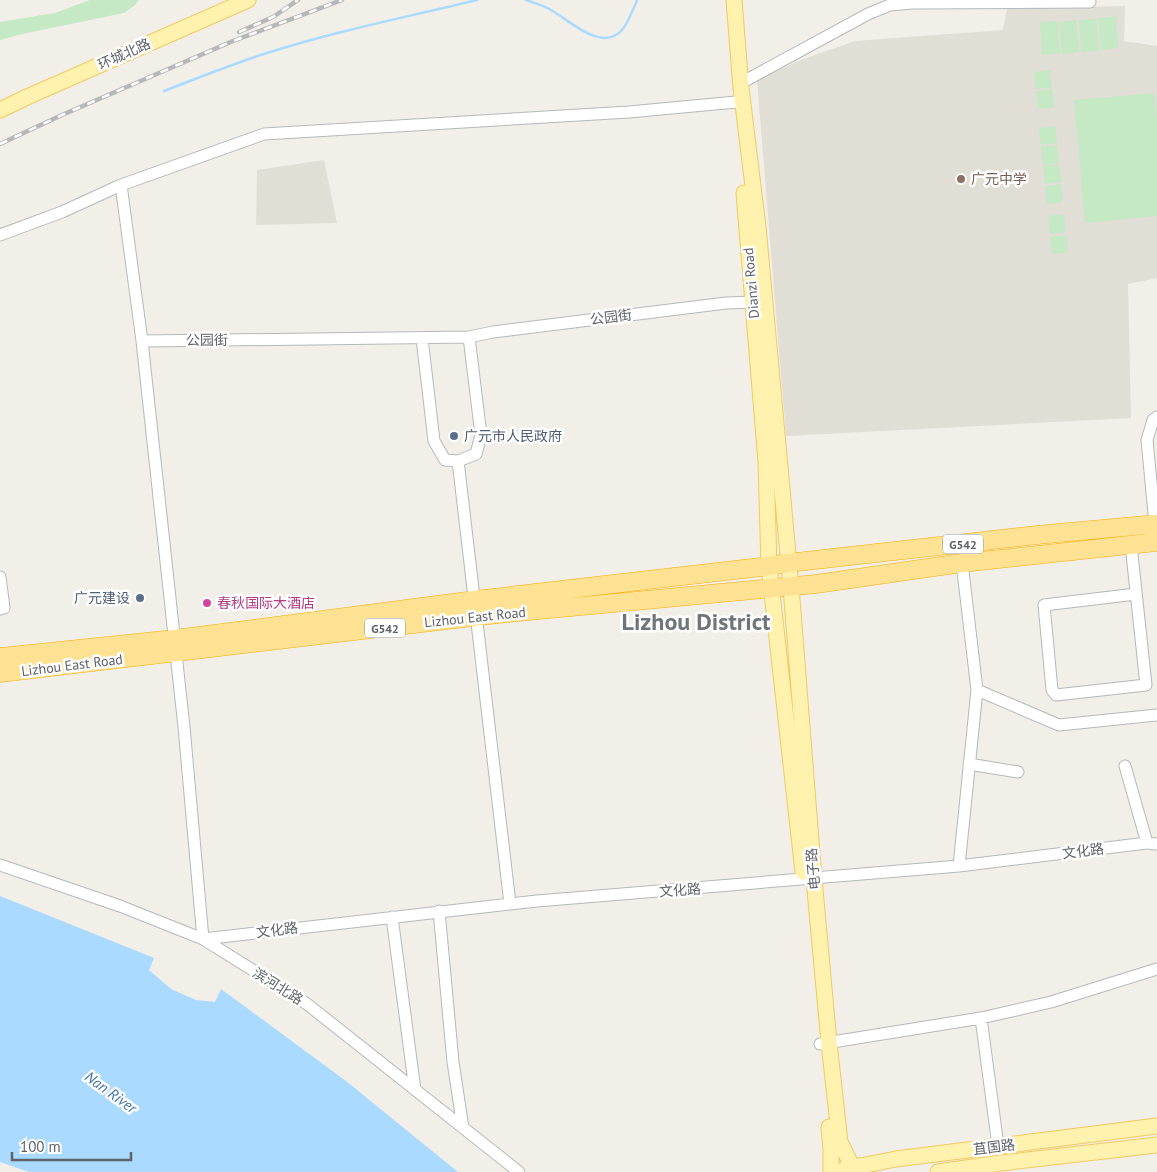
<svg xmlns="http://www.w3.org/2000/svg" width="1157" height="1172" font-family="'PT Sans','Noto Sans SC',sans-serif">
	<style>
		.education { fill: #e1ded6 }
		.green { fill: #c5e8c5 }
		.water { fill: #aadaff }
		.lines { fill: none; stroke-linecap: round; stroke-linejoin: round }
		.stream { stroke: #aadaff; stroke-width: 2.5 }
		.minor-casing { stroke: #b5b8bc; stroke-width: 13 }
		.major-casing { stroke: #f2c960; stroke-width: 17 }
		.highway-casing { stroke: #f9ab00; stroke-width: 19 }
		.minor { stroke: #fff; stroke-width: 11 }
		.major { stroke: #fff2af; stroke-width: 15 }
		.highway { stroke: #fde293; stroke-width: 18 }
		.rail-casing { stroke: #b6b7b8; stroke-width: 4.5 }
		.rail { stroke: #fff; stroke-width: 2.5; stroke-dasharray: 8; stroke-linecap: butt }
		.education-dot { fill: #8d6e63; stroke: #fff; stroke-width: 2 }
		.service-dot { fill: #5c6f8a; stroke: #fff; stroke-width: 2 }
		.hotel-dot { fill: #d1479c; stroke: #fff; stroke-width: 2 }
		.labels { text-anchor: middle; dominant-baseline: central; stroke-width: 5; stroke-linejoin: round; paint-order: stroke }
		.shield { fill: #fff; stroke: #8f9295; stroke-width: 1 }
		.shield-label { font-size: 12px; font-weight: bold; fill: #5f6368 }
		.street-label { font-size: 14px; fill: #5f6368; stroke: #fff }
		.education-label { font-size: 14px; fill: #785e54; stroke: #fff; text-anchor: start }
		.service-label { font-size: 14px; fill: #4e5e75; stroke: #fff; text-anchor: start }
		.hotel-label { font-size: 14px; fill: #b23c85; stroke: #fff; text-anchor: start }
		.water-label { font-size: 15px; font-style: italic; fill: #4174aa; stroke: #fff }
		.town-label { font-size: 24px; font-weight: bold; fill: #70757a; stroke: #fff }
	</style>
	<rect width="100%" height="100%" fill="#f1efe8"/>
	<!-- education -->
	<path class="education" d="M1125,6L1124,41L1157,46V278L1128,284L1131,418L786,436L757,80L801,60L855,41L1003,30L1007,9Z
		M324,160L337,223L256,225L257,170Z"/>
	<!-- green -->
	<path class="green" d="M90,0H139L135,5L124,13L22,34L0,40V22L55,13Z
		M1116,16L1118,48L1101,50L1098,18Z
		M1096,19L1099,51L1081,52L1079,20Z
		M1076,20L1079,52L1062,54L1059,22Z
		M1057,21L1060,53L1042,55L1040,22Z
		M1050,70L1052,88L1036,89L1034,72Z
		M1052,89L1054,107L1038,109L1036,91Z
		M1155,93L1157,119V216L1085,223L1074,100Z
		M1055,126L1057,143L1041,145L1039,128Z
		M1057,145L1059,163L1043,165L1041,147Z
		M1059,164L1061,182L1045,184L1043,166Z
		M1061,184L1063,202L1047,204L1045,186Z
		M1064,214L1066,232L1050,234L1048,216Z
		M1066,235L1068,252L1052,254L1050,237Z"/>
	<!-- water -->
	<path class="water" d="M0,896L154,958L149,970L171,989L196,1000L215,1002L221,989L346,1081L458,1172H29L0,1162Z"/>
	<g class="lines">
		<!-- stream -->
		<path class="stream" d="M526,0C534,3 543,5 551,10C569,20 602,53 622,30C628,23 632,11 636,3L637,0
			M164,91C198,78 232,64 267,53C336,31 407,17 477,0"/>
		<!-- minor casing -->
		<g class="minor-casing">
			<path id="minor" d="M741,83L868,14L890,5L912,3L1090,2
				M121,185L142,341L184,727L203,939L537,901L959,866L1147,843L1157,844
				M0,235L62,212L121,185L264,134L629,112L736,102
				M469,337L493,332L726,303L753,302
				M142,341L469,337L481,435L476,454L458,461L445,460L434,441L422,338
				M458,461L510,904
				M1155,524L1147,440L1153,420L1157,417
				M1131,545L1146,685L1056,695L1052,690L1044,605L1136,594
				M0,577L4,608L0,609
				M977,690L1059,725L1157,715
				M969,764L1018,772
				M1125,766L1147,843
				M0,865L120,906L203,939L307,1004L519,1172
				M959,866L977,690L962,563
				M439,911L453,1062L463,1128
				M392,917L415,1090
				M981,1018L998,1146
				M820,1044L981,1018L1051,1002L1157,969"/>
		</g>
		<!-- major casing -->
		<g class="major-casing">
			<path id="major" d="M734,0L741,88L758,227L767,325L791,587L814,879L829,1043L840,1142L853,1168V1172
				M0,110L27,97L248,0
				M744,193L766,462L769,566L803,872
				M829,1127L831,1150V1172
				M844,1169L896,1159L1157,1126
				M938,1172L1001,1163L1157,1145"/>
		</g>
		<!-- highway casing -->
		<g class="highway-casing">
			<path id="highway" d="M0,657L175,639L475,600L769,566L788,563L1037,535L1157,524
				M0,673L498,614L816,584L962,563L1157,542"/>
		</g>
		<!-- minor -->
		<use href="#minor" class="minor"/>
		<!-- major -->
		<use href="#major" class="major"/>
		<!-- highway -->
		<use href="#highway" class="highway"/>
		<!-- rail casing -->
		<g class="rail-casing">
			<path id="rail" d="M239,32L273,17L298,0
				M0,144L62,115L233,41L342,0"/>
		</g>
		<!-- rail -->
		<use href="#rail" class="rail"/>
	</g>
	<!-- markers -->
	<circle class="education-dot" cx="961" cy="179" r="5"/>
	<g class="service-dot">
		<circle cx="454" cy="436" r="5"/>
		<circle cx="140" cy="598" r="5"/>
	</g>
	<circle class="hotel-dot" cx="207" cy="603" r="5"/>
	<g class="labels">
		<!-- shield labels -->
		<g class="shield">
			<rect x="943" y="534.5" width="40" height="19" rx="4"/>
			<rect x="365" y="618.5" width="40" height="19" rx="4"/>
		</g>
		<g class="shield-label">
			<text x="963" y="544">G542</text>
			<text x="385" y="628">G542</text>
		</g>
		<!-- street labels -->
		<g class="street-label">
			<text transform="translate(124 54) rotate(-24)">环城北路</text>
			<text transform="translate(751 283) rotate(-95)">Dianzi Road</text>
			<text transform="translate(611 317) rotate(-7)">公园街</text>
			<text transform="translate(207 340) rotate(-1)">公园街</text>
			<text transform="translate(475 617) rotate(-6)">Lizhou East Road</text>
			<text transform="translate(72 665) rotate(-7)">Lizhou East Road</text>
			<text transform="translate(1083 851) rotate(-7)">文化路</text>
			<text transform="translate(813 869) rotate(-95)">电子路</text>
			<text transform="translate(680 890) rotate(-4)">文化路</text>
			<text transform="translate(277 930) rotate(-7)">文化路</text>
			<text transform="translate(278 986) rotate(32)">滨河北路</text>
			<text transform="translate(994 1147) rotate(-7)">苴国路</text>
		</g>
		<!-- education labels -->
		<g class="education-label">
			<text x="971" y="179">广元中学</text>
		</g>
		<!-- service labels -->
		<g class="service-label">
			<text x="464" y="436">广元市人民政府</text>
			<text x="130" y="598" text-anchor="end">广元建设</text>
		</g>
		<!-- hotel labels -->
		<g class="hotel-label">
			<text x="217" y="603">春秋国际大酒店</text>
		</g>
		<!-- water labels -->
		<g class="water-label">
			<text transform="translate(111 1092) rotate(36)">Nan River</text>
		</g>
		<!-- town labels -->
		<g class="town-label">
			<text x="696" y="621">Lizhou District</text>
		</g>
	</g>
	<!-- scale -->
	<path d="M12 1152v8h119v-8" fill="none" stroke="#5f6368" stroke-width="2.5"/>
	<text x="20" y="1152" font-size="15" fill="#5f6368" stroke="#ffffff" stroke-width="4" paint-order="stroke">100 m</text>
</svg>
